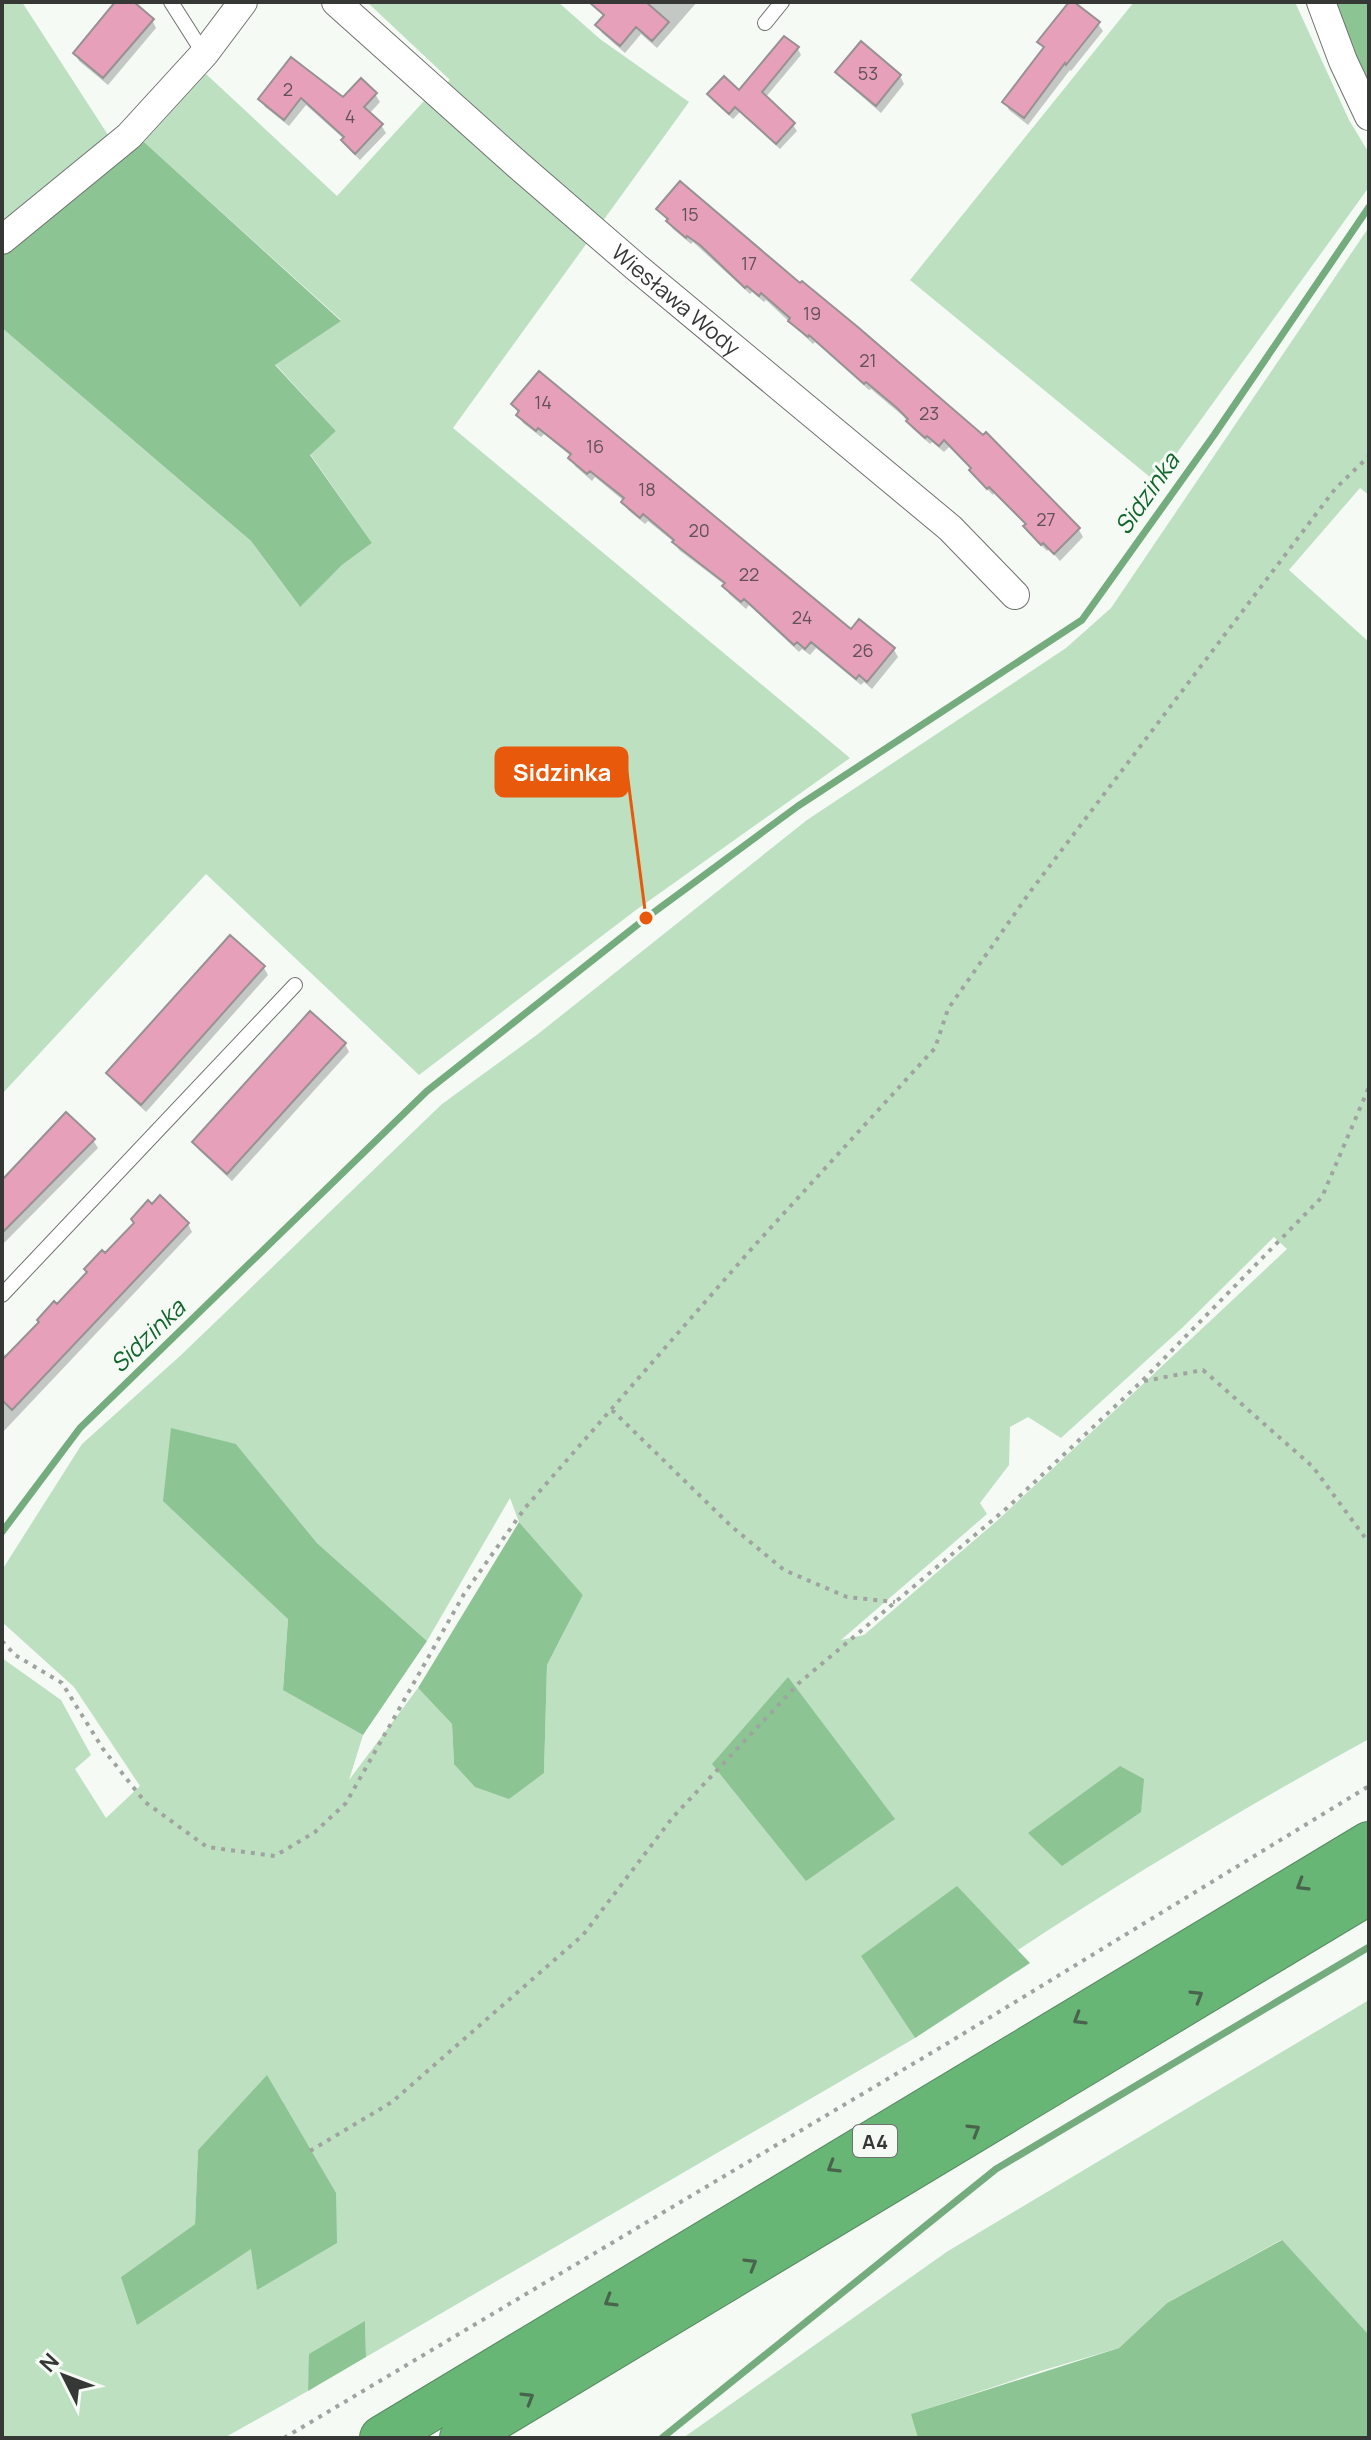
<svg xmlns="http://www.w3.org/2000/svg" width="1371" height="2440" font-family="Manrope,sans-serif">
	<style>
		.green { fill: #bde0c1; fill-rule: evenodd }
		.forest { fill: #8cc494 }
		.shadow { fill: #0003 }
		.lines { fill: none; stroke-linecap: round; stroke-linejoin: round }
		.stream { stroke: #75ac7e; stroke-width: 7 }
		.building { fill: #e7a0b9; stroke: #989193; stroke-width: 2 }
		.service-casing { stroke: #6e736e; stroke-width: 16 }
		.minor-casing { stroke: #6e736e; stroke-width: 30 }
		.motorway-casing { stroke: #568a60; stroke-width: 46 }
		.path { stroke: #a0a4a0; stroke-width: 4; stroke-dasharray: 4 6; stroke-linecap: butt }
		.service { stroke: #fff; stroke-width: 14 }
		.minor { stroke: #fff; stroke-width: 28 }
		.motorway { stroke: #68b676; stroke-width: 44 }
		.oneway { stroke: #48644c }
		.labels { text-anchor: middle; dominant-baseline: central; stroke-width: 6; stroke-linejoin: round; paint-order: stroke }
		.number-label { font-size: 18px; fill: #625257 }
		.shield { fill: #f5faf5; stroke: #6f726f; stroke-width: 2 }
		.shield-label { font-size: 20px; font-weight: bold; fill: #363836 }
		.street-label { font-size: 22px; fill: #363836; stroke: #f5faf5 }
		.water-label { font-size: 24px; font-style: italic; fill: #11662c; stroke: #f5faf5 }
		.leader { fill: none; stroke: #e8590c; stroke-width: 3 }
		.callout-dot { fill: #e8590c; stroke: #f5faf5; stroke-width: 3 }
		.callout { fill: #e8590c; stroke: #e8590c; stroke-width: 3 }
		.callout-label { font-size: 24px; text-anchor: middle; font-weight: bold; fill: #fff }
	</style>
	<rect width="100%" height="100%" fill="#f5faf5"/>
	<!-- green -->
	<path class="green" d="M2,2H22L110,138L2,224Z
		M367,2H558L600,39L689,102L453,428L850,758L636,910L419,1075L206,874L2,1094V328L251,541L299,606L342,565L372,543L310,454L336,431L275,364L341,320L144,142L206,74L337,196L423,102L450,80Z
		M1134,2H1295L1349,120L1369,153V187L1156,482L910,280Z
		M1369,227V495L1360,488L1289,570L1369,642V1739C1249,1805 1132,1875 1018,1950L957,1887L862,1956L915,2038L366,2357L365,2322L310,2354L308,2391L224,2438H2V1658L61,1700L91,1755L75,1769L106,1818L140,1786L74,1687L2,1622V1570L82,1444L180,1356L442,1104L538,1034L807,820L1066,648L1111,608ZM1274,1237L1287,1249L999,1519L864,1635L841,1640L987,1514L980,1503L1009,1465L1010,1427L1028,1417L1061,1438L1182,1328ZM236,1444L317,1543L427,1641L510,1498L519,1522L583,1595L547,1665L544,1773L454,1764L452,1724L418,1688L349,1780L363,1735L283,1689L288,1619ZM267,2076L257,2289L252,2249L121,2277L195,2224L198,2150Z
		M1369,2000V2335L1281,2240L1167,2303L1119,2348L1044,2370L912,2414L918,2438H683L948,2251Z"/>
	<!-- forest -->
	<path class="forest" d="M1328,2H1369V96Z
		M144,142L341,321L275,365L336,431L310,455L372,543L342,565L300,607L251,541L2,328V255Z
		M171,1428L236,1444L317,1543L427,1641L363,1735L283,1690L288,1619L163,1501Z
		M519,1522L583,1595L547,1665L544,1773L509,1799L475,1787L454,1764L452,1724L418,1688Z
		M788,1677L895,1819L806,1881L712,1764Z
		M1120,1766L1144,1779L1141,1812L1062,1866L1028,1833Z
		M957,1886L1030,1963L915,2038L861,1956Z
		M267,2075L336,2193L337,2243L257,2290L251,2249L137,2325L121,2277L195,2224L198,2150Z
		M1282,2240L1369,2335V2438H918L911,2414L1119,2348L1167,2303Z
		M365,2321L366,2357L308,2391L309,2354Z"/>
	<!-- shadow -->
	<path class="shadow" d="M118,2H131L152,20L156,28L108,85L79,61L75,53Z
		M605,2H697L657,48L641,34L625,53L602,33L598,25L604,18L599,9Z
		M1098,24L1103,31L1071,71L1070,70L1028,125L1009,110L1005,102L1044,50L1040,42Z
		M798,49L801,55L765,98L793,125L797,131L780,149L740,112L733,119L713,101L710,94L739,93Z
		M292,60L343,100L375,94L380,102L369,114L381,125L386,133L360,160L348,148L344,139L306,105L289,126L265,107L261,100Z
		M838,72L900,76L904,84L881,113L842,79Z
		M659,209L983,438L986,435L1079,530L1083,537L1060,561L1049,549L1047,551L1030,534L1027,526L994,493L993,495L976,478L972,470L949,447L944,452L932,442L930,444L913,429L903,416L871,389L869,390L815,342L813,344L766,300L764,302L752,292L750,294L693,242L691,244L673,229Z
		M514,405L851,632L894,650L898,657L872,689L864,682L861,685L816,648L810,655L802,649L799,652L749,605L746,609L729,594L725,585L679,550L675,543L648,521L645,524L628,510L624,501L595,477L592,481L575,466L572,457L544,434L541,437L523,423Z
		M230,938L264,968L268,975L146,1112L113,1081L108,1074Z
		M345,1044L349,1052L232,1181L199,1150L194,1142Z
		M93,1140L98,1148L2,1245V1183Z
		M160,1198L188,1224L192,1232L2,1433V1356L4,1354L8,1357Z"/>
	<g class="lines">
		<!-- stream -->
		<path class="stream" d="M2,1532L80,1428L427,1091L646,918L798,806L1082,620L1214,435L1369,207
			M662,2438L996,2169L1369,1947"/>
	</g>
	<!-- building -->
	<path class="building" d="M115,2H134L154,19L103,78L73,53Z
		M589,2H646L669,22L652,41L636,27L620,46L595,25L604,15Z
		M1069,2H1074L1100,22L1066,65L1065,63L1024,118L1002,102L1044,47L1037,42Z
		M784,36L799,47L762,92L795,123L776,144L735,107L729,114L707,94L724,76L739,90Z
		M861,41L901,75L876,106L835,72Z
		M291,57L343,97L361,78L377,93L364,107L383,124L355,154L341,140L344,137L301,98L284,120L258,99Z
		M680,181L800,283L802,281L859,328L983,435L986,432L1080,528L1054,554L1043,543L1041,545L1023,526L1026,524L989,487L987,489L969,470L971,468L944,440L939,446L927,436L925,438L906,421L908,419L897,408L866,382L864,384L809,335L808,337L788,321L790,318L761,293L759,296L747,286L745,288L700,245L687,236L686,238L666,221L668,219L656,209Z
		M539,371L851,629L859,619L895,648L867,682L859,675L856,679L811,642L805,649L797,642L794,645L744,599L741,602L722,586L725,583L672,542L674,540L643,514L640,518L621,502L624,498L590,471L587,474L568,458L571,454L538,428L536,431L516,415L519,411L511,404Z
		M230,935L265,966L141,1105L106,1073Z
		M310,1011L346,1043L227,1174L192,1142Z
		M66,1112L95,1139L2,1233V1180Z
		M160,1195L189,1223L12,1410L2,1400V1360L39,1322L37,1320L54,1301L57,1304L87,1272L84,1269L102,1250L105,1253L134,1223L131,1219L148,1200L152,1204Z"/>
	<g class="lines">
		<!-- service casing -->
		<g class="service-casing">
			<path id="service" d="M171,2L204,54
				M765,23L782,2
				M2,1295L295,985"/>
		</g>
		<!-- minor casing -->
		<g class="minor-casing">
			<g id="minor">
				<path id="s1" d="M336,2L518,165L636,267L950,528L1015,595"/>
				<path d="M1321,2L1343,61L1369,116"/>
				<path d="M2,240L129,136L204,54L243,2"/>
			</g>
		</g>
		<!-- motorway casing -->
		<g class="motorway-casing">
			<path id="motorway" d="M382,2438L1369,1844
				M462,2438L1369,1892"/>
		</g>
		<!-- path -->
		<path class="path" d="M1144,1381L1203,1370L1313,1467L1369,1543
			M612,1410L731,1526L784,1570L847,1597L895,1602
			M2,1641L15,1655L62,1683L103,1749L145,1802L207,1847L275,1856L315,1832L346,1803L464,1594L525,1508L754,1246L935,1048L948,1009L1030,892L1335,489L1369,456
			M310,2151L392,2102L583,1935L673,1817L799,1683L1007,1508L1142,1381L1322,1197L1369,1087
			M284,2438L948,2043L1369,1786"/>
		<!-- service -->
		<use href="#service" class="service"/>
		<!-- minor -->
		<use href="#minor" class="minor"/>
		<!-- motorway -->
		<use href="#motorway" class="motorway"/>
	</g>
	<!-- one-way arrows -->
	<defs><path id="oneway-chevron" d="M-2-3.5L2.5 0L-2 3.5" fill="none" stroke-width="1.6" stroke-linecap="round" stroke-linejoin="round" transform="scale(2)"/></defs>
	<g class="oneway">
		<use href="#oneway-chevron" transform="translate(1302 1885) rotate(149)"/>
		<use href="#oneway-chevron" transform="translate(1197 1996) rotate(-31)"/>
		<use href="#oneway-chevron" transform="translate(1079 2019) rotate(149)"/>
		<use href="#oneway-chevron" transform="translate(974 2130) rotate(-31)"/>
		<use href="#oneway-chevron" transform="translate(833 2167) rotate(149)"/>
		<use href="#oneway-chevron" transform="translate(751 2264) rotate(-31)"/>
		<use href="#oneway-chevron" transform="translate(610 2301) rotate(149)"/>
		<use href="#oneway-chevron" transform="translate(528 2398) rotate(-31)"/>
	</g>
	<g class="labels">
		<!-- number labels -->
		<g class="number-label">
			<text x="868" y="73">53</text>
			<text x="288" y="89">2</text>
			<text x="350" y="116">4</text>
			<text x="690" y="214">15</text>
			<text x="749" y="263">17</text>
			<text x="812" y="313">19</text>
			<text x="868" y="360">21</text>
			<text x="543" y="402">14</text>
			<text x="929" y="413">23</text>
			<text x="595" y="446">16</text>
			<text x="647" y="489">18</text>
			<text x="1046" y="519">27</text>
			<text x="699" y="530">20</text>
			<text x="749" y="574">22</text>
			<text x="802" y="617">24</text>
			<text x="863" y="650">26</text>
		</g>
		<!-- shield labels -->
		<rect class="shield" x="853" y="2125" width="44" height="32" rx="6"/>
		<g class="shield-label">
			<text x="875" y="2141">A4</text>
		</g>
		<!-- street labels -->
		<g class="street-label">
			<text stroke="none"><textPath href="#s1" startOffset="452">Wiesława Wody</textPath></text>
		</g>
		<!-- water labels -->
		<g class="water-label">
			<text transform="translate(1146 493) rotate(-55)">Sidzinka</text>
			<text transform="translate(147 1335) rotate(-44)">Sidzinka</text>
		</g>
	</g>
	<!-- callouts -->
	<path class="leader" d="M646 918L627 772"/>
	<circle class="callout-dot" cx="646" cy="918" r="8"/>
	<rect class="callout" x="496" y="748" width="131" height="48" rx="8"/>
	<g class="callout-label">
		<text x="562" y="781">Sidzinka</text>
	</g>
	<!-- border -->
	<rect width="1371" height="2440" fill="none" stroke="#363836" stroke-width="8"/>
	<!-- north arrow -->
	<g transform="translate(64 2376) rotate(312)" stroke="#f5faf5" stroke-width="6" paint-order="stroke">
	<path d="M0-6L14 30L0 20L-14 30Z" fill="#363836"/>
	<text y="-12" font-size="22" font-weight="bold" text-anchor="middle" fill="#363836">N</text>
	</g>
</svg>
